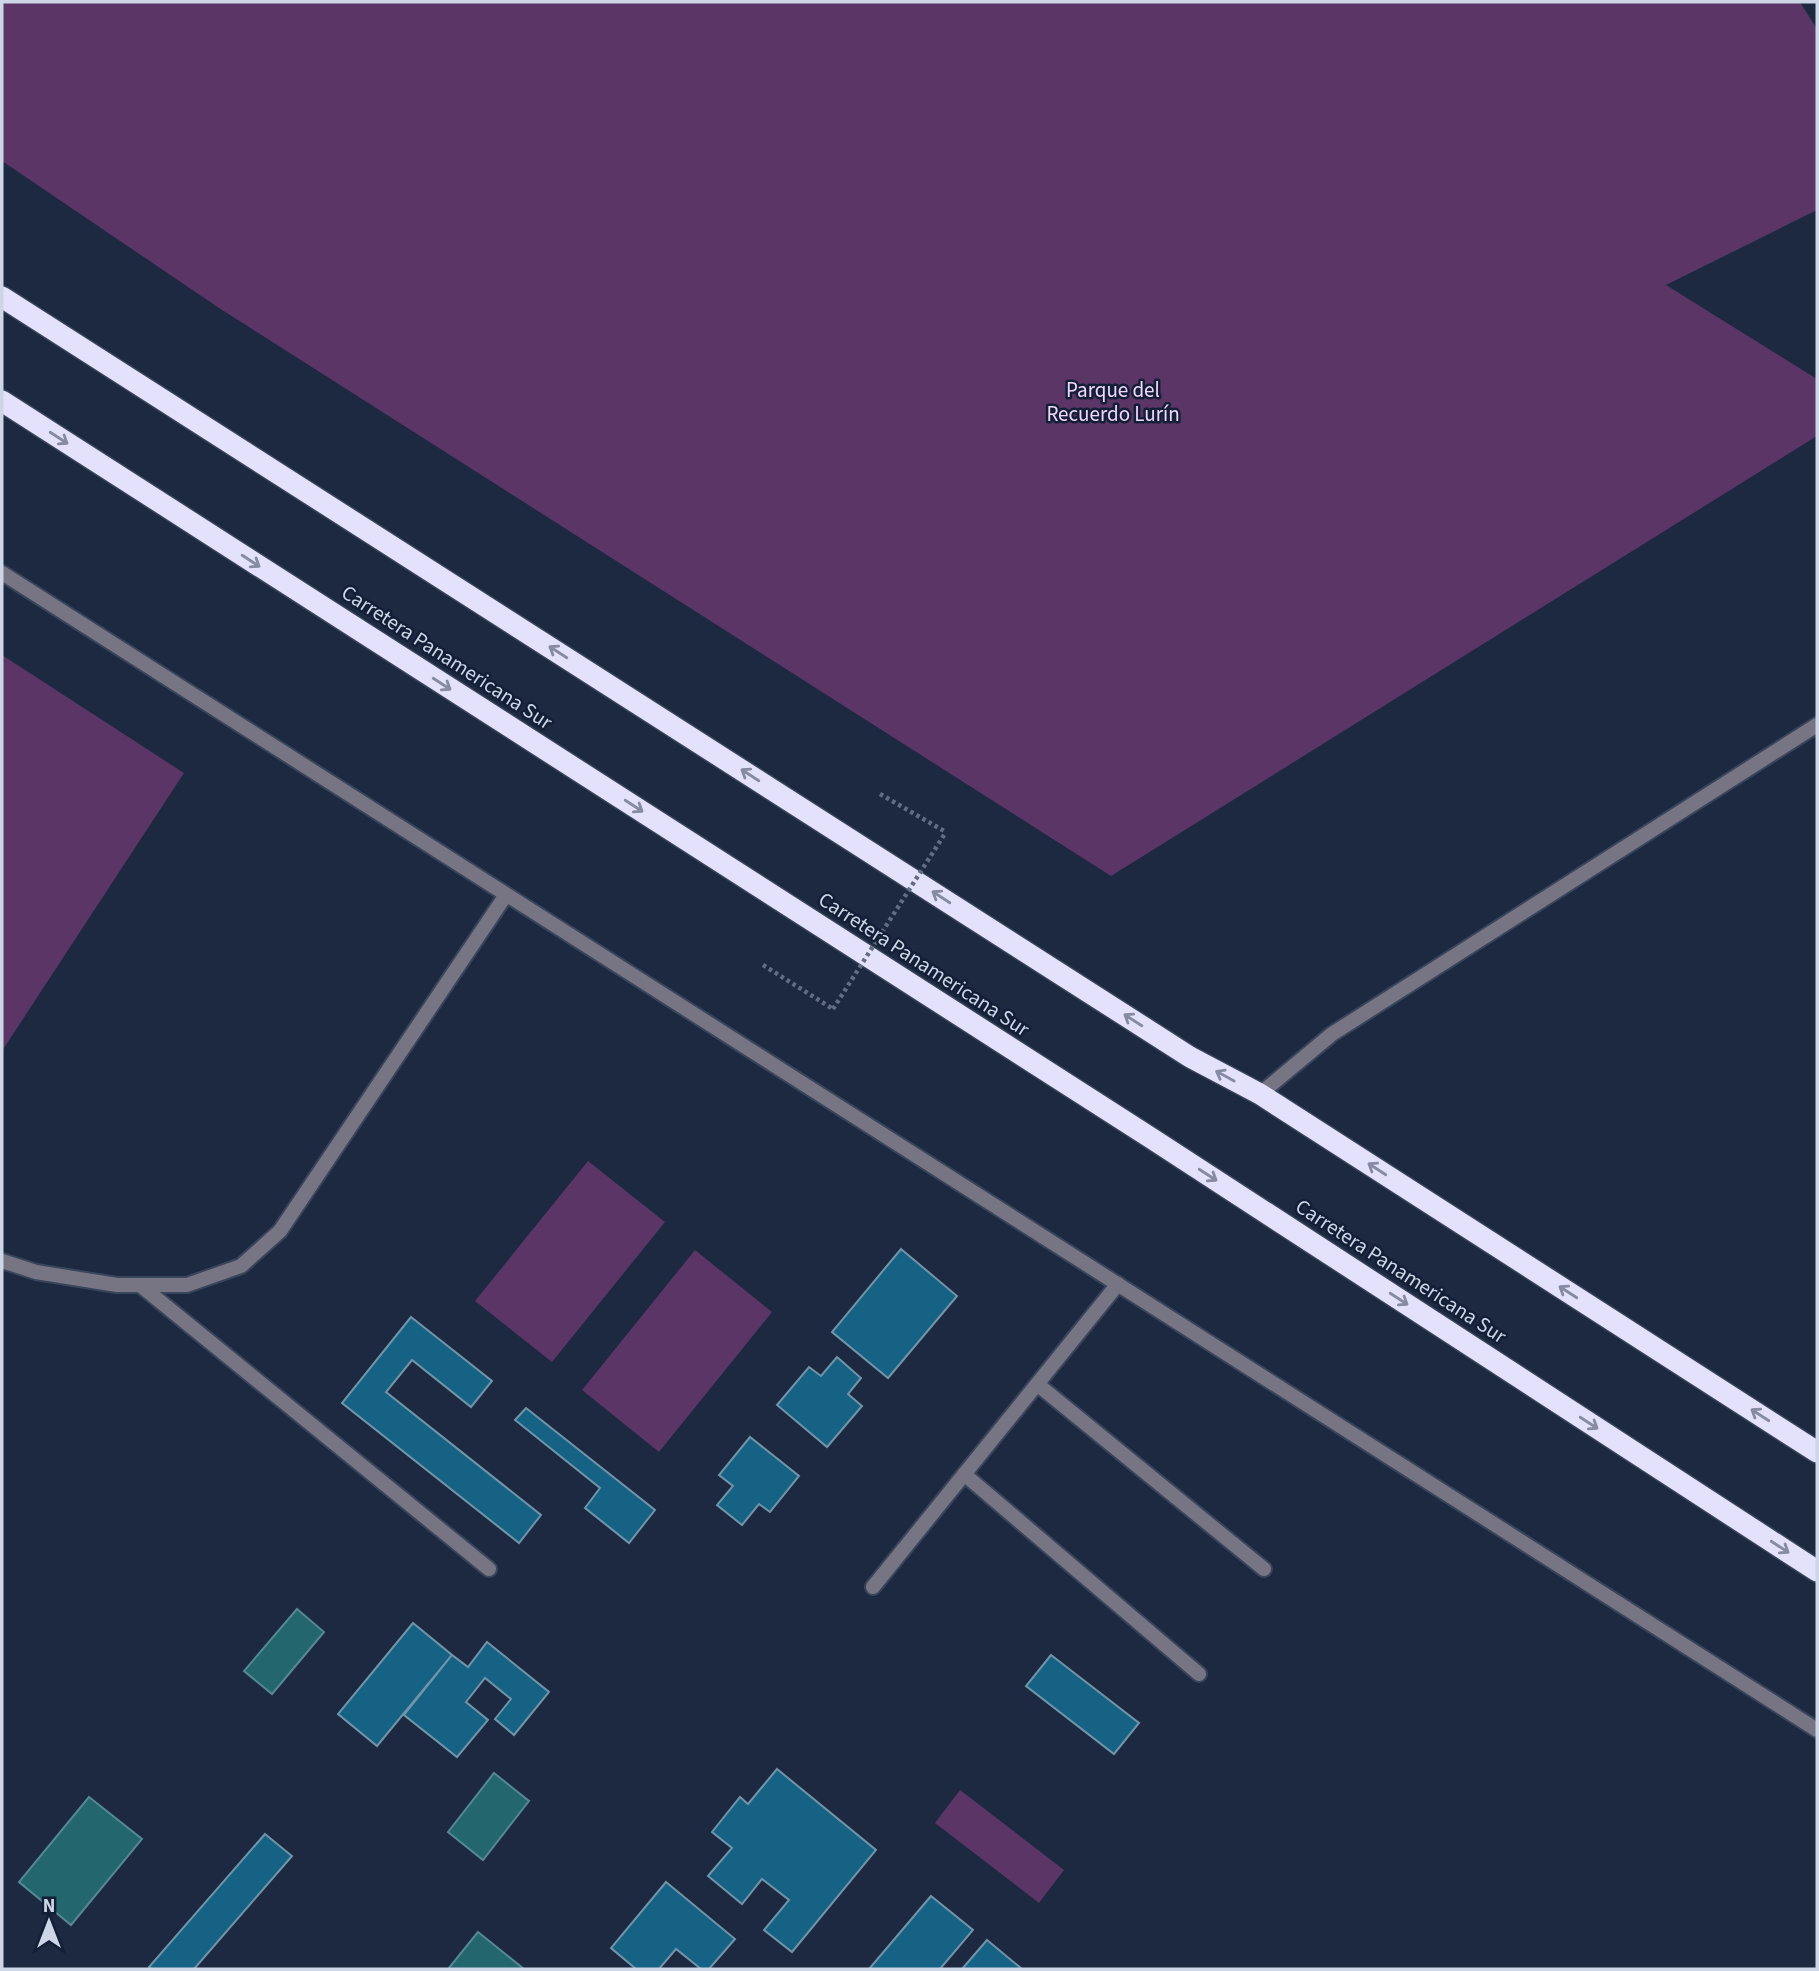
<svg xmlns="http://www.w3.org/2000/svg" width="1819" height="1971" font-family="'Source Sans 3',sans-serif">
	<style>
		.green { fill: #5a3565 }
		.water { fill: #23666e; stroke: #568892; stroke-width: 2 }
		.building { fill: #166285; stroke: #7294a8; stroke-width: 2 }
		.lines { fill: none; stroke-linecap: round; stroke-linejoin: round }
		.service-casing { stroke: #38455b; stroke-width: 18 }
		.minor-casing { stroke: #38455b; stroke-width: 18 }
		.motorway-casing { stroke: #38455b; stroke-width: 24 }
		.path { stroke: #626d82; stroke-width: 4.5; stroke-dasharray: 3.5 3.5; stroke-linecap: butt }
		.service { stroke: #777583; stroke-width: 14 }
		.minor { stroke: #777583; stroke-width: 14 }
		.motorway { stroke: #e4e1fd; stroke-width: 21 }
		.path-bridge { stroke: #626d82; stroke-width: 4.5; stroke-dasharray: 3.5 3.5; stroke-linecap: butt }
		.oneway { stroke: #868aa3 }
		.labels { text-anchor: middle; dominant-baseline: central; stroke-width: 5; stroke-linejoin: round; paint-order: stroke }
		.park-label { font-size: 21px; fill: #f2d7fb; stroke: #131f36 }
		.street-label { font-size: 21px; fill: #cdd6e6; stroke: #131f36 }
	</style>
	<rect width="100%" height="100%" fill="#1c2941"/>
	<!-- green -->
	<path class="green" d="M2,2H1800L1817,29V210L1666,285L1817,379V436L1111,876L219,308L2,161Z
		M2,655L184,773L2,1051Z
		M588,1161L665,1222L552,1362L475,1301Z
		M695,1250L772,1312L659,1452L582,1390Z
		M960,1790L1064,1870L1039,1903L935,1823Z"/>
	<!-- water -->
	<path class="water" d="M297,1609L324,1632L272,1694L244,1671Z
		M494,1773L529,1801L483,1860L448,1832Z
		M89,1797L142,1839L71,1925L19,1882Z
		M478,1932L524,1969H448Z"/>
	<!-- building -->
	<path class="building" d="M901,1249L957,1296L888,1378L832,1332Z
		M411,1317L492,1381L471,1407L412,1360L386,1392L541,1515L519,1543L342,1403Z
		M837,1357L861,1378L848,1394L862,1406L827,1447L777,1405L809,1367L821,1376Z
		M526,1408L655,1510L629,1543L585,1508L600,1488L515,1420Z
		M750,1437L799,1476L770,1512L759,1504L742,1525L717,1505L733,1486L719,1475Z
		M413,1623L452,1655L377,1746L338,1714Z
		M487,1642L549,1692L514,1735L495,1719L511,1699L485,1678L466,1702L488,1720L457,1757L404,1715L452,1655L468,1667Z
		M1051,1655L1139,1723L1114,1754L1026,1686Z
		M777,1769L876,1850L792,1952L764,1930L789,1900L762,1879L742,1904L708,1876L732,1848L712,1832L740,1797L748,1804Z
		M265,1834L292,1856L194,1969H152L149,1967Z
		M666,1882L735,1939L709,1969H701L676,1949L659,1969H636L611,1948Z
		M931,1896L973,1930L940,1969H869Z
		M987,1940L1022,1969H962Z"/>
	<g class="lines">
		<!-- service casing -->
		<g class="service-casing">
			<path id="service" d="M2,1261L36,1272L117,1285H187L241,1266L280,1231L506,895
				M140,1285L489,1569
				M1037,1384L1264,1569
				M964,1474L1199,1674
				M873,1587L1118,1284"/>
		</g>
		<!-- minor casing -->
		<g class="minor-casing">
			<path id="minor" d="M2,573L1817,1730
				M1260,1094L1332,1034L1817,725"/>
		</g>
		<!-- motorway casing -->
		<g class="motorway-casing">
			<path id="motorway" d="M2,297L1190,1057L1260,1094L1817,1452
				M2,401L1151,1138L1817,1571"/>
		</g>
		<!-- path -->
		<path class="path" d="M880,794L946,832
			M763,965L833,1009"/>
		<!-- service -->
		<use href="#service" class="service"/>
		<!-- minor -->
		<use href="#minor" class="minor"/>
		<!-- motorway -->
		<use href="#motorway" class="motorway"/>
		<!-- path-bridge -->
		<path class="path-bridge" d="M833,1009L946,832"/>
	</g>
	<!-- one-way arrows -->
	<defs><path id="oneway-shaft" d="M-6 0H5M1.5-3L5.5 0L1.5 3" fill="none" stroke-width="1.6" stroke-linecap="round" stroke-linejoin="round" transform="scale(1.75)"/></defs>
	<g class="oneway">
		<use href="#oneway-shaft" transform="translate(59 438) rotate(33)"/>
		<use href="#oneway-shaft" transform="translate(251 561) rotate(33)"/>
		<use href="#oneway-shaft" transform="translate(558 652) rotate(-147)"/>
		<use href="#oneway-shaft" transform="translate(442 684) rotate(33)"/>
		<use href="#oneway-shaft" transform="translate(750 775) rotate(-147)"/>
		<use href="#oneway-shaft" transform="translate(634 806) rotate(33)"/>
		<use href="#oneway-shaft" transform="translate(941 897) rotate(-147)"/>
		<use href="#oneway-shaft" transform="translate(1133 1020) rotate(-147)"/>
		<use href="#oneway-shaft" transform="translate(1225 1076) rotate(-151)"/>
		<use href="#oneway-shaft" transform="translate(1377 1169) rotate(-147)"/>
		<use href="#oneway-shaft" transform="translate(1208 1175) rotate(33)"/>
		<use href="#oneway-shaft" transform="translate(1568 1292) rotate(-147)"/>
		<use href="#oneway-shaft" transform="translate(1399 1299) rotate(33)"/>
		<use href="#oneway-shaft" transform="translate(1760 1415) rotate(-147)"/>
		<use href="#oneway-shaft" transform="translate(1589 1423) rotate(33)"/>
		<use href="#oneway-shaft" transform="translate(1780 1547) rotate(33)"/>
	</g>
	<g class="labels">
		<!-- park labels -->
		<g class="park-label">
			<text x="1113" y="390">Parque del<tspan x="1113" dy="24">Recuerdo Lurín</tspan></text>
		</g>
		<!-- street labels -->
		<g class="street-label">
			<text transform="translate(447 657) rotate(33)">Carretera Panamericana Sur</text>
			<text transform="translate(924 964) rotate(33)">Carretera Panamericana Sur</text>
			<text transform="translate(1401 1271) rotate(33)">Carretera Panamericana Sur</text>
		</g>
	</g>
	<!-- border -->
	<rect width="1819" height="1971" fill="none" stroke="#cdd6e6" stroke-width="7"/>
	<!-- north arrow -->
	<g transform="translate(49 1922)" stroke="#131f36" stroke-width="5" paint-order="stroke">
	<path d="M0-5L12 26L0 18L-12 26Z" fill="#cdd6e6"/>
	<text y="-10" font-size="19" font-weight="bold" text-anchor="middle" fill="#cdd6e6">N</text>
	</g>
</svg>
